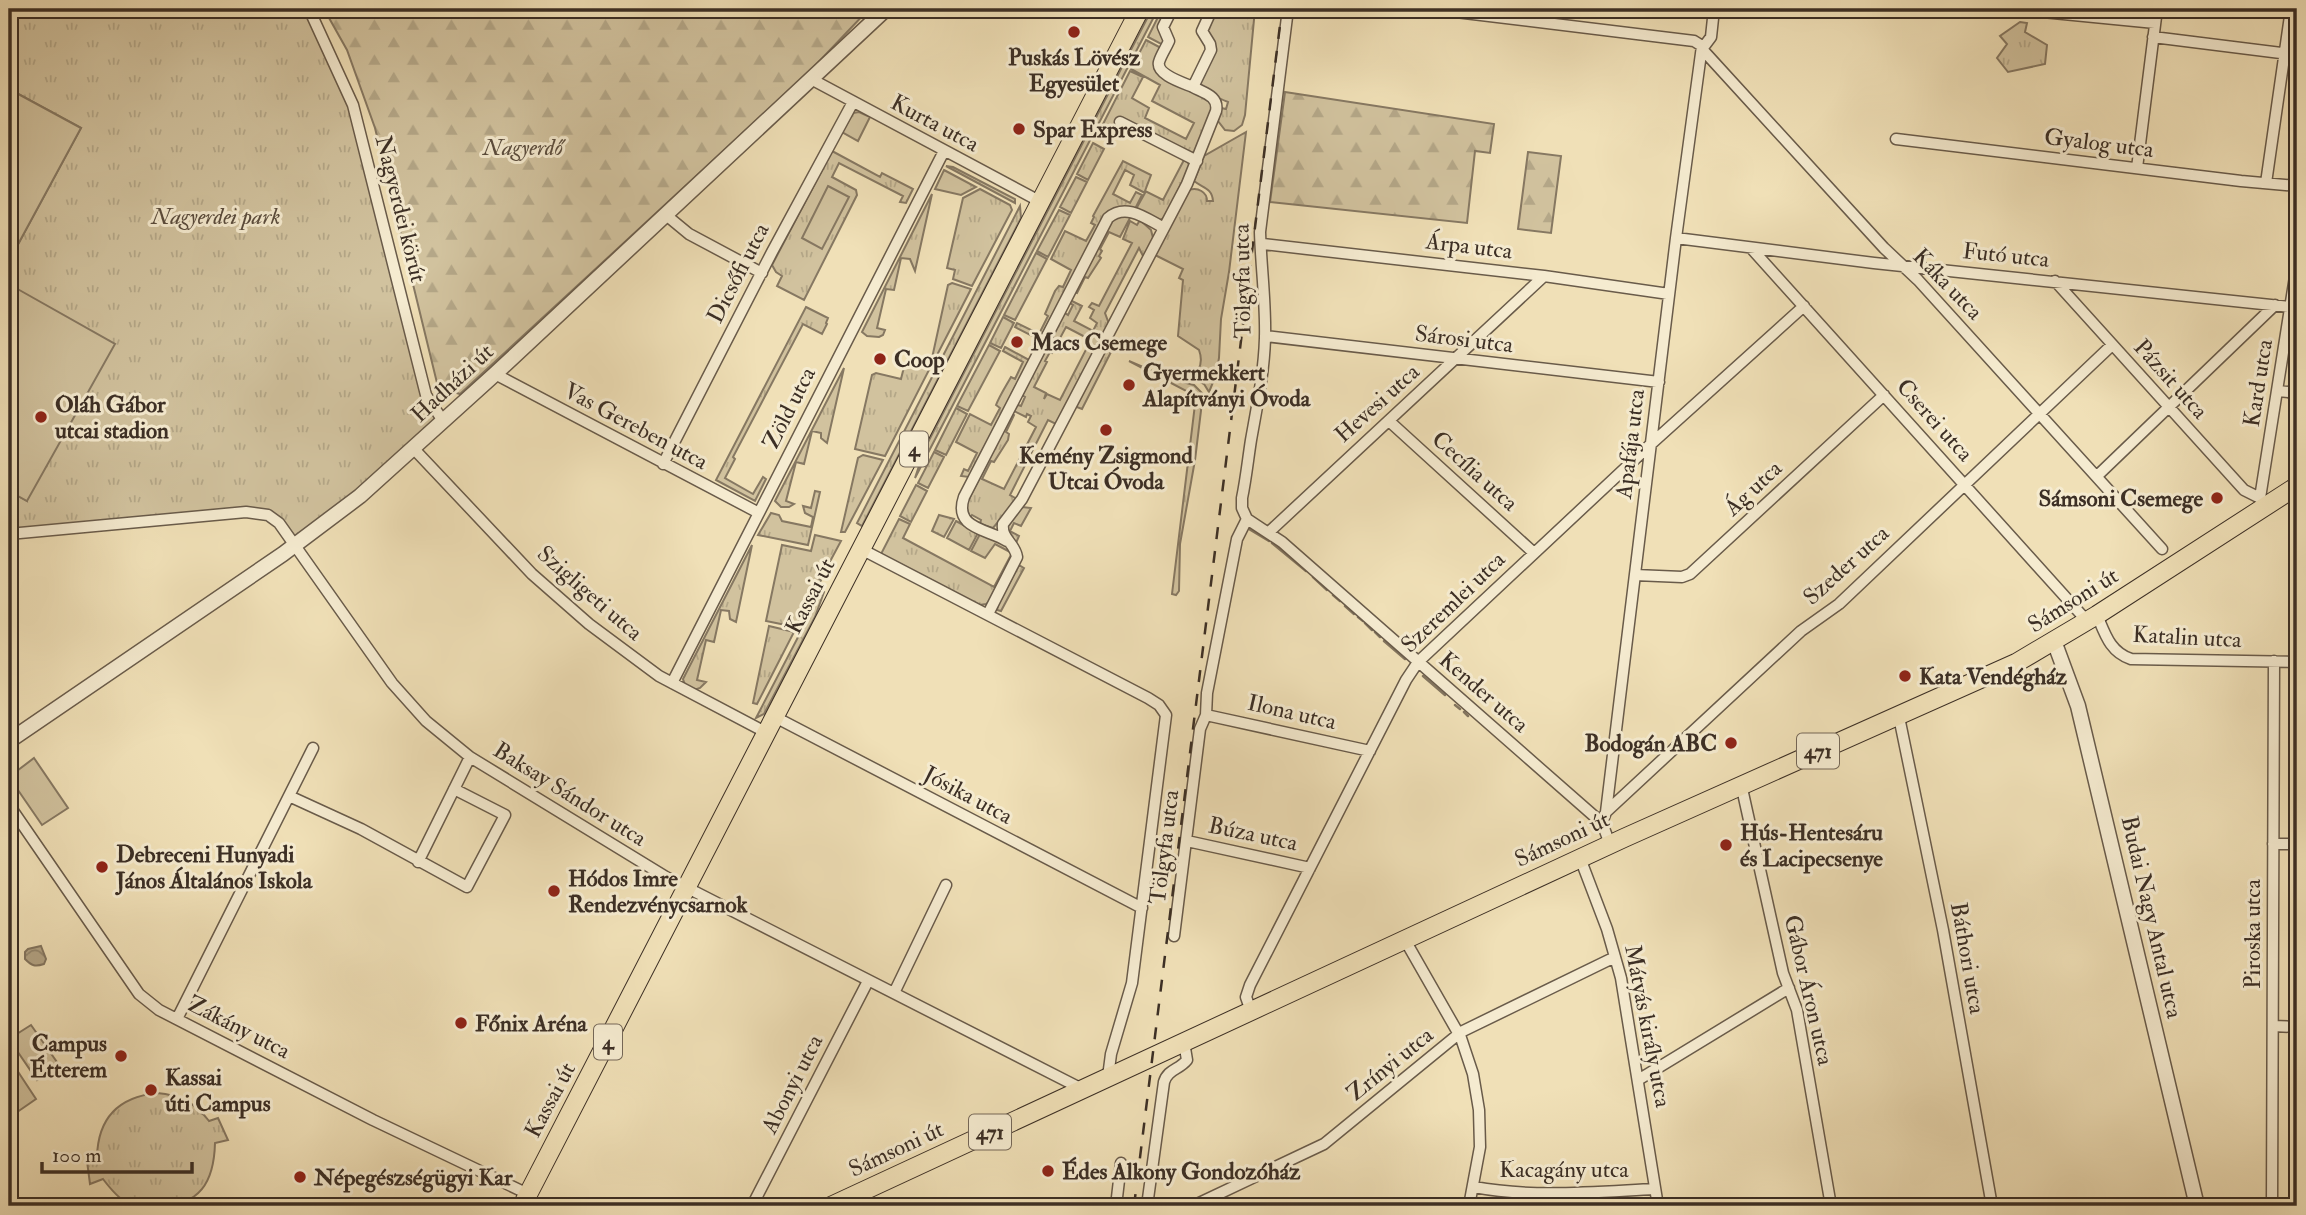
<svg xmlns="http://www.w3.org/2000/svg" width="2306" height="1215" font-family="'IM FELL Double Pica',serif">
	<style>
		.grass { fill: url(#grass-tufts); stroke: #867862; stroke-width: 2; fill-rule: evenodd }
		.forest { fill: url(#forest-firs); stroke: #867862; stroke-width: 2 }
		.pitch { fill: #d1c29e; stroke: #867862; stroke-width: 2 }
		.water { fill: url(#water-waves); stroke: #83755f; stroke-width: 2 }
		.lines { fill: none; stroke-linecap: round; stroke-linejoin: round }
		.stream { stroke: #83755f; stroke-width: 2.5 }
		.minor-casing { stroke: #695b4a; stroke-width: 13 }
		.tertiary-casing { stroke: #695b4a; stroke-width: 17 }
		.primary-casing { stroke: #3c2f25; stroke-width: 20 }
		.minor { stroke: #f5ebd0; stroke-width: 10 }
		.tertiary { stroke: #f5ebd0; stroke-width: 14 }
		.primary { stroke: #f0e0b7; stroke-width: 18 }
		.rail { stroke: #3c2f25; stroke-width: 2.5; stroke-dasharray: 12 12; stroke-linecap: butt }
		.poi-dot { fill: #8f2418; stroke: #f5ebd0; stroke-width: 2.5 }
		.labels { text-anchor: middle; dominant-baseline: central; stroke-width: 6; stroke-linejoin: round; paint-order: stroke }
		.shield { fill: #f5ebd0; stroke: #746758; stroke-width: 2 }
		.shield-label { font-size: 21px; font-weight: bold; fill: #3c2f25 }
		.poi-label { font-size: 23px; font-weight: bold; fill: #3c2f25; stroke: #f5ebd0; text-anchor: start }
		.street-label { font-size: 23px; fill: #3c2f25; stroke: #f5ebd0 }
		.park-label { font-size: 23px; font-style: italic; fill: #5a4c3d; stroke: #f5ebd0 }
	</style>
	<defs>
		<pattern id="grass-tufts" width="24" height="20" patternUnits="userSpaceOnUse" patternTransform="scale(1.75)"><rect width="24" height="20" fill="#d1c29e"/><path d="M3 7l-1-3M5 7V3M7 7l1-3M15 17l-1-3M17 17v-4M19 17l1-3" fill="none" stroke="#b4a788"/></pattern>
		<pattern id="forest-firs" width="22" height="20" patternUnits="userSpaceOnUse" patternTransform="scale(1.75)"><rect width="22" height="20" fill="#d1c29e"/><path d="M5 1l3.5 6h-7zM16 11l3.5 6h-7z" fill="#b4a788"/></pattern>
		<pattern id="water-waves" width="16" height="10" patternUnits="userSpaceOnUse" patternTransform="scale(1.75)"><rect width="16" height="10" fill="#b3a485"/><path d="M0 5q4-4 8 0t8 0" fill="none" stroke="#93866d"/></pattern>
	</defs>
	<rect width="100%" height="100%" fill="#f0e0b7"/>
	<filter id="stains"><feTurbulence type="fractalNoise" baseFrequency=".00286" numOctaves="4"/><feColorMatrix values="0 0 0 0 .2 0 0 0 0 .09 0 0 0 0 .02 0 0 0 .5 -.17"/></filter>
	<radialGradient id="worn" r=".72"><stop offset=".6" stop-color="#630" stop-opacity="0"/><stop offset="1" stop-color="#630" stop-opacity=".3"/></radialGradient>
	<!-- grass -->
	<path class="grass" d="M9,9H309L353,105L425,395L443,421L294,546L268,515L9,534V491L27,501L14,288L9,296V261L81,128L9,89Z
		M1152,9H1158L915,478L925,448Z
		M1162,9L1168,10L1165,46L1148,37Z
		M1215,9H1225L1247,18L1249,9H1255L1245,115L1242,125L1234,131L1225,130L1218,121L1221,108L1226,109L1228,102C1218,98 1206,93 1200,83L1212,56L1206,36Z
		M2020,22L2027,23L2025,32L2047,45L2045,64L2008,72L1997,58L2007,44L2000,36Z
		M1146,40L1163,49L1156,63L1210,99L1214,105L1198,150L1193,153L1120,119L1114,130L1103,124L1130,71L1143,77L1132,98L1149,108L1145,118L1186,139L1194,123L1152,101L1160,85L1131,69Z
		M859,112L870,117L858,141L842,132L853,113Z
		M1246,132L1229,272L1221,319L1219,358L1216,375L1209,392L1204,384L1191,377C1201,370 1203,361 1199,350L1178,336L1183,280L1179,278L1183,269L1155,255L1189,190C1198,187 1207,192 1207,201H1213C1212,188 1203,188 1194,181L1204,156Z
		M1093,143L1104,149L1088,180L1077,174Z
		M832,151L880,177L882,173L913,189L906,203L900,202L903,196L839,163L832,177L856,190L857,195L804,300L777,286L782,276L776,272L772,265Z
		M1185,158L1190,166L1165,217L1160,220L1136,209L1145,193L1130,185L1134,175L1125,170L1113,194L1130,203L1136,192L1142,195L1135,209L1118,207L1040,340L1015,327L1017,323L1039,334L1048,316L1045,314L1055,291L1059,286L1063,287L1071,270L1051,259L1065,231L1086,241L1095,225L1091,223L1094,217L1093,216L1123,161L1151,175L1145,191L1163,200Z
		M946,166L953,167L1015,199V203Z
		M944,170L976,187L961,195L935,189Z
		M1076,177L1087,182L1071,213L1060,207Z
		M980,189L1010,205L1012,210L972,286L953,279L955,270L947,268L963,198Z
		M932,194L915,271L910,259L901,258L894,290L886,289L877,328L885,330L883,335L879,337L867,336L862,332Z
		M1020,206L1021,218L862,526L857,523Z
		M1059,210L1070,215L1048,257L1037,251Z
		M1115,216H1131L1120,237L1109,232L1100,249L1102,251L1099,256L1101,258L1088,278L1085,277L1077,293L1074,292Z
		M1140,220L1151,230L1153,238L1144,258L1139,248L1105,313L1109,324L1056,424L1048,420L1010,495L1017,499L993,528L980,524L981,520L972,515L970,518L966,505L1011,413L1014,415L1006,432L1009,434L1008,440L994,462L991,461L982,479L1004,489L1036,427L1028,422L1031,416L1027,414L1026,417L1012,410L1015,404L1021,406L1025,397L1020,394L1063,312L1068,315L1073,305L1068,302L1070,300L1082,306L1074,321L1093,331L1097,323L1090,318L1094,310L1089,307L1092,303L1099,306L1132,243L1123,239L1130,221L1137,225ZM1066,327L1091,340L1060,400L1047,394L1044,399L1046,393L1034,387L1047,362L1045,361L1050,352L1052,353Z
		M1036,253L1047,259L1015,320L1004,315Z
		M952,283L971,289L935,359L932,358L948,285Z
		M806,307L828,318L826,323L827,324L822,334L803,324L733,457L735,459L725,478L753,494L763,477L766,479L755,501L716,480Z
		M1003,317L1014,323L1001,348L990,343Z
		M989,345L1000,351L968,411L957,406Z
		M1005,347L1029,360L969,477L961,476L964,469L968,471L977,453L956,442L970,414L991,425L1000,408L996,405C1000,395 1006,386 1011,377L1015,379L1023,362L1003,351Z
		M1104,349L1111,352L1082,409L1074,406Z
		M1129,361L1171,379L1194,385L1203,394L1195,460L1180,544L1179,591L1176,595L1172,594L1196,396Z
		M908,362L930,368L885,456L855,449L872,375L876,373L901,379L905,363Z
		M844,368L827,443L821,438V433L812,431L804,464L796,462L786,501L794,504L789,507H781L775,501Z
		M956,408L967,414L946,455L935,450Z
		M934,452L944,457L928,488L918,483Z
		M863,455L883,460L845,532H841L858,458Z
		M916,485L927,491L911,522L900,516Z
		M815,491L820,492L808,545L758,535L771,513L779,515L782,521L811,527L813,517L805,513L803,506L811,508Z
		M1022,507L1031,508L1021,526L1014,523L1010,531L1019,536L1016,543L1007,529L1008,524Z
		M939,515L954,519L944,537L932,531Z
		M899,519L910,524L903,538L994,587L1012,553L995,544L985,558L971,551L980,534L1008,546L1013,555L989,602L986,604L979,605L881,554Z
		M956,521L978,533L969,550L947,538Z
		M815,535L841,541L826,569L821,567L816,577L821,580L796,627L766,621L782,545L811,551Z
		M752,545L736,622L730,619L729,611L721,610L714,642L706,640L697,680L706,682L700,688L694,690L685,685L683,679Z
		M1019,565L1024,568L1001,611L997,610L998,604Z
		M822,591L824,592L815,617L764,714L756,718Z
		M769,626L794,632L757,704L753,703Z
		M157,1093C180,1095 195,1103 209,1121L218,1118L228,1140L215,1143C214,1182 200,1206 158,1206C127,1206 122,1204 103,1179L90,1184L87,1161L97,1157C98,1117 119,1097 157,1093Z"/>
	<!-- forest -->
	<path class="forest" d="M324,9H869L810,71L460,394L438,387L375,128L347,50Z
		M1285,92L1494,124L1490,153L1475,151L1467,223L1270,202Z
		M1528,152L1561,156L1551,233L1518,229Z"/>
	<!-- pitch -->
	<path class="pitch" d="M9,89L81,128L9,261Z
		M828,186L849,197L822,249L802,238Z
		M14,287L115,344L27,501L9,491V296Z
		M34,758L68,808L42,825L9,777Z
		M31,1025L59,1065L37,1080L9,1039Z
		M9,1058L36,1099L10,1117L9,1116Z"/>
	<!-- water -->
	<path class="water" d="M41,946L46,959L44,964C35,967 32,966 25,959V952L28,949Z"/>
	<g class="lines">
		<!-- stream -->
		<path class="stream" d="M1249,529L1269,541
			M1272,543L1306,571
			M1313,577L1327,590
			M1333,595L1340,601
			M1345,606L1354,614
			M1358,617L1363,621
			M1365,623L1372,630
			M1375,632L1380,637
			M1384,641L1405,659
			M1423,676L1445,695
			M1455,705L1460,709
			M1464,712L1468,716"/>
		<!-- minor casing -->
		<g class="minor-casing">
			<path id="minor" d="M309,9L353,105L426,395L443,421
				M1172,9L1163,27L1169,41C1166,48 1161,55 1159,62C1156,75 1184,83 1193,87
				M1288,9L1260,232C1261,267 1266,303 1265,338C1264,373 1257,406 1251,440C1248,459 1246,479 1242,498V508L1247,519L1282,542L1602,823
				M1431,9L1694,41L1702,46L1676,238L1606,812L1602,823L1610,844
				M1714,9L1711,37L1702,49L1884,248L1918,280L2162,549
				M2012,9L2155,23
				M2153,37L2297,55
				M811,79L1041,202
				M1120,122L1197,161
				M1896,139L2241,181L2297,186
				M2137,168L2157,9
				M2266,183L2291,9
				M666,215L689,234L762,273
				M1676,238L1874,263L2291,307
				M1263,244L1544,276L1669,294
				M1751,248L2087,621
				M2055,281L2244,490L2260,498
				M1265,336L1659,382
				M495,374L759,513
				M2278,391L2297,393
				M1389,421L1534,553
				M414,449L532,574L589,624L659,676L767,733
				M663,464L772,252L853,102
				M2097,476L2275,305
				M2264,504L2260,498L2297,264
				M1269,532L1544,276
				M9,534L246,512L268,515L279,523L392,683L426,721L470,757L666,877L1082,1089
				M1007,541C988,529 953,529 964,497L1108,218C1126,202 1147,219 1164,228
				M861,549L1148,698L1159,705L1166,715L1132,983L1111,1054L1108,1077
				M1635,575L1682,577L1690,574L1884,395
				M988,614L1017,557C1015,543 1001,539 1003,524L1022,499L1187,184L1216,111C1219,96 1204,93 1193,87L1211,50L1210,44L1202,31L1212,9
				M2097,615C2105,634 2110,652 2131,659L2297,662
				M672,683L944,151
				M1206,715L1370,751
				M775,717L1142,908
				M1899,717L1943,930L1992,1206
				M1741,784L1783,973L1797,1010L1831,1206
				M289,796L361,829L467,887L505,815L454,789
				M9,805L139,994L159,1010L373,1120L528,1194
				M1606,812L1801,631L1839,604L2112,345
				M1187,841L1310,868
				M2273,844H2297
				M1580,858L1607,929L1621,978L1658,1206
				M418,862L470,757
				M1174,936L1200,729L1206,715L1207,693L1237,539L1247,519
				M1405,940L1461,1038L1473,1074L1479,1110L1480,1147L1469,1206
				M894,993L946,885
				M1251,1011L1246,997L1250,985L1406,680L1418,662L1651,444L1804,306
				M177,1019L313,748
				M2273,1026L2297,1027
				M1638,1080L1789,988
				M1474,1187C1534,1198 1594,1192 1655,1189
				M752,1206L868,981
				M1116,1206L1121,1163
				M1147,1206L1164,1082C1168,1069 1179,1070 1187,1060L1184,1042
				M1193,1206L1324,1144L1461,1032L1615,957
				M2272,1206L2274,661"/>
		</g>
		<!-- tertiary casing -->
		<g class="tertiary-casing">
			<path id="tertiary" d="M2054,641L2078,706L2197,1206
				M9,741L283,554L360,496L495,374L886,9"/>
		</g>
		<!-- primary casing -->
		<g class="primary-casing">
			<path id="primary" d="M522,1206L1140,9
				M831,1206L1624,838L2016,663L2097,615L2297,486"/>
		</g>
		<!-- minor -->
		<use href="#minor" class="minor"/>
		<!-- tertiary -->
		<use href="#tertiary" class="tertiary"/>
		<!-- primary -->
		<use href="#primary" class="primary"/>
		<!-- rail -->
		<path class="rail" d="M1134,1206L1282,9"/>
	</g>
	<!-- markers -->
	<g class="poi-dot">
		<circle cx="1074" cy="32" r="7"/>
		<circle cx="1019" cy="129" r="7"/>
		<circle cx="1017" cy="342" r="7"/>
		<circle cx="880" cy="359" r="7"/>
		<circle cx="1129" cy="385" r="7"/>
		<circle cx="41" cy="417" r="7"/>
		<circle cx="1106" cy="430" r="7"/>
		<circle cx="2217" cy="498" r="7"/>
		<circle cx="1905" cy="676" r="7"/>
		<circle cx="1731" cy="743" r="7"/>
		<circle cx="1726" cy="845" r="7"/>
		<circle cx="102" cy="867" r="7"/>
		<circle cx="554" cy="891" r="7"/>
		<circle cx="461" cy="1023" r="7"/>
		<circle cx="121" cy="1056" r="7"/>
		<circle cx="151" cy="1090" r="7"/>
		<circle cx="1048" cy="1171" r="7"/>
		<circle cx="300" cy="1177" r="7"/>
	</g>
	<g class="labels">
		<!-- shield labels -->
		<g class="shield">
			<rect x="900" y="431.5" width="28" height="35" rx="5"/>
			<rect x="1797" y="733.5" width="42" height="35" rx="5"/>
			<rect x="594" y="1024.5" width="28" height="35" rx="5"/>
			<rect x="969" y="1114.5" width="42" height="35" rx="5"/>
		</g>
		<g class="shield-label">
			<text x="914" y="449">4</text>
			<text x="1818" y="751">471</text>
			<text x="608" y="1042">4</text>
			<text x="990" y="1132">471</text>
		</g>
		<!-- poi labels -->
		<g class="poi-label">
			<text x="1074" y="57" text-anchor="middle">Puskás Lövész<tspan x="1074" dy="26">Egyesület</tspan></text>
			<text x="1033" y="129">Spar Express</text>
			<text x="1031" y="342">Macs Csemege</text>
			<text x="894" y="359">Coop</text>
			<text x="1143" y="372">Gyermekkert<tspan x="1143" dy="26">Alapítványi Óvoda</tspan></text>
			<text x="55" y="404">Oláh Gábor<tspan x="55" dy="26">utcai stadion</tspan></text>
			<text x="1106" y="455" text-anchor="middle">Kemény Zsigmond<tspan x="1106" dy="26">Utcai Óvoda</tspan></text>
			<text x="2203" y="498" text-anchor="end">Sámsoni Csemege</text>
			<text x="1919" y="676">Kata Vendégház</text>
			<text x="1717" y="743" text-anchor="end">Bodogán ABC</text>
			<text x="1740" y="832">Hús-Hentesáru<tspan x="1740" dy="26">és Lacipecsenye</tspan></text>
			<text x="116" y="854">Debreceni Hunyadi<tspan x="116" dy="26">János Általános Iskola</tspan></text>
			<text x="568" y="878">Hódos Imre<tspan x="568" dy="26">Rendezvénycsarnok</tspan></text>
			<text x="475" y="1023">Főnix Aréna</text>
			<text x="107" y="1043" text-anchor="end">Campus<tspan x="107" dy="26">Étterem</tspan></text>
			<text x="165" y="1077">Kassai<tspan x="165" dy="26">úti Campus</tspan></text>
			<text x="1062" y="1171">Édes Alkony Gondozóház</text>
			<text x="314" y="1177">Népegészségügyi Kar</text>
		</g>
		<!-- street labels -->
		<g class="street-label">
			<text transform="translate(935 123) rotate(28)">Kurta utca</text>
			<text transform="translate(2099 143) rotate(7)">Gyalog utca</text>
			<text transform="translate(401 209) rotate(76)">Nagyerdei körút</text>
			<text transform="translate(1469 246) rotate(7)">Árpa utca</text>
			<text transform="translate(2006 255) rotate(6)">Futó utca</text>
			<text transform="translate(738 273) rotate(-63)">Dicsőfi utca</text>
			<text transform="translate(1242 281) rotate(-91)">Tölgyfa utca</text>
			<text transform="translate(1948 284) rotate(46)">Káka utca</text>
			<text transform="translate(1464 339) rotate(7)">Sárosi utca</text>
			<text transform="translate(2171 379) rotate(48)">Pázsit utca</text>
			<text transform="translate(452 383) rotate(-43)">Hadházi út</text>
			<text transform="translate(2258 383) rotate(-81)">Kard utca</text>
			<text transform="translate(1377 403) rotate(-42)">Hevesi utca</text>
			<text transform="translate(789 408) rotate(-63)">Zöld utca</text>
			<text transform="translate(1935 420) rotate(48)">Cserei utca</text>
			<text transform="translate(636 426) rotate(28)">Vas Gereben utca</text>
			<text transform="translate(1630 444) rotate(-83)">Apafája utca</text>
			<text transform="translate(1475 471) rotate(42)">Cecília utca</text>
			<text transform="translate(1753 488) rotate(-43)">Ág utca</text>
			<text transform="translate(1846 565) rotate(-42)">Szeder utca</text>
			<text transform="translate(590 593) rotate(41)">Szigligeti utca</text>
			<text transform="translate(810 596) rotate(-63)">Kassai út</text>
			<text transform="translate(2073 600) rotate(-32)">Sámsoni út</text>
			<text transform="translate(1453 602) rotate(-44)">Szeremlei utca</text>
			<text transform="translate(2187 637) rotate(3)">Katalin utca</text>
			<text transform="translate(1484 692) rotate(41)">Kender utca</text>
			<text transform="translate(1292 712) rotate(13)">Ilona utca</text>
			<text transform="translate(570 794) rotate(32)">Baksay Sándor utca</text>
			<text transform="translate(968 795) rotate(28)">Jósika utca</text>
			<text transform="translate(1253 834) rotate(12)">Búza utca</text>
			<text transform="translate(1562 839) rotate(-25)">Sámsoni út</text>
			<text transform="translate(1164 847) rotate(-83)">Tölgyfa utca</text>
			<text transform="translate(2152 917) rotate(77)">Budai Nagy Antal utca</text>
			<text transform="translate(2252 934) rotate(-90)">Piroska utca</text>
			<text transform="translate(1968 958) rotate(80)">Báthori utca</text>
			<text transform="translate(1809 990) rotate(77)">Gábor Áron utca</text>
			<text transform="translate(1648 1026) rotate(79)">Mátyás király utca</text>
			<text transform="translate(239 1027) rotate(27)">Zákány utca</text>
			<text transform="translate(1390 1064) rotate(-39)">Zrínyi utca</text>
			<text transform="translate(792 1084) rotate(-63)">Abonyi utca</text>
			<text transform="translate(550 1100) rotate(-62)">Kassai út</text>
			<text transform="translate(896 1149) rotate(-25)">Sámsoni út</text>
			<text x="1564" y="1169">Kacagány utca</text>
		</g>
		<!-- park labels -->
		<g class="park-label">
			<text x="523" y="147">Nagyerdő</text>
			<text x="216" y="216">Nagyerdei park</text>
		</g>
	</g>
	<!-- margin -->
	<rect width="2306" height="1215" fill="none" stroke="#f0e0b7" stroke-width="35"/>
	<rect x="10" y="10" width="2285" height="1194" fill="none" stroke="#3c2f25" stroke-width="3.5"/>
	<rect x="18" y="18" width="2271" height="1180" fill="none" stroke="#3c2f25" stroke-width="2"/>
	<!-- scale -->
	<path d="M42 1162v10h150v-10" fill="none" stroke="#3c2f25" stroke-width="3.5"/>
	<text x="52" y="1162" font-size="21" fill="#3c2f25" stroke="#f5ebd0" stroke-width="5" paint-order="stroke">100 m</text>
	<rect width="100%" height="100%" filter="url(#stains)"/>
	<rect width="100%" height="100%" fill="url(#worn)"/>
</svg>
